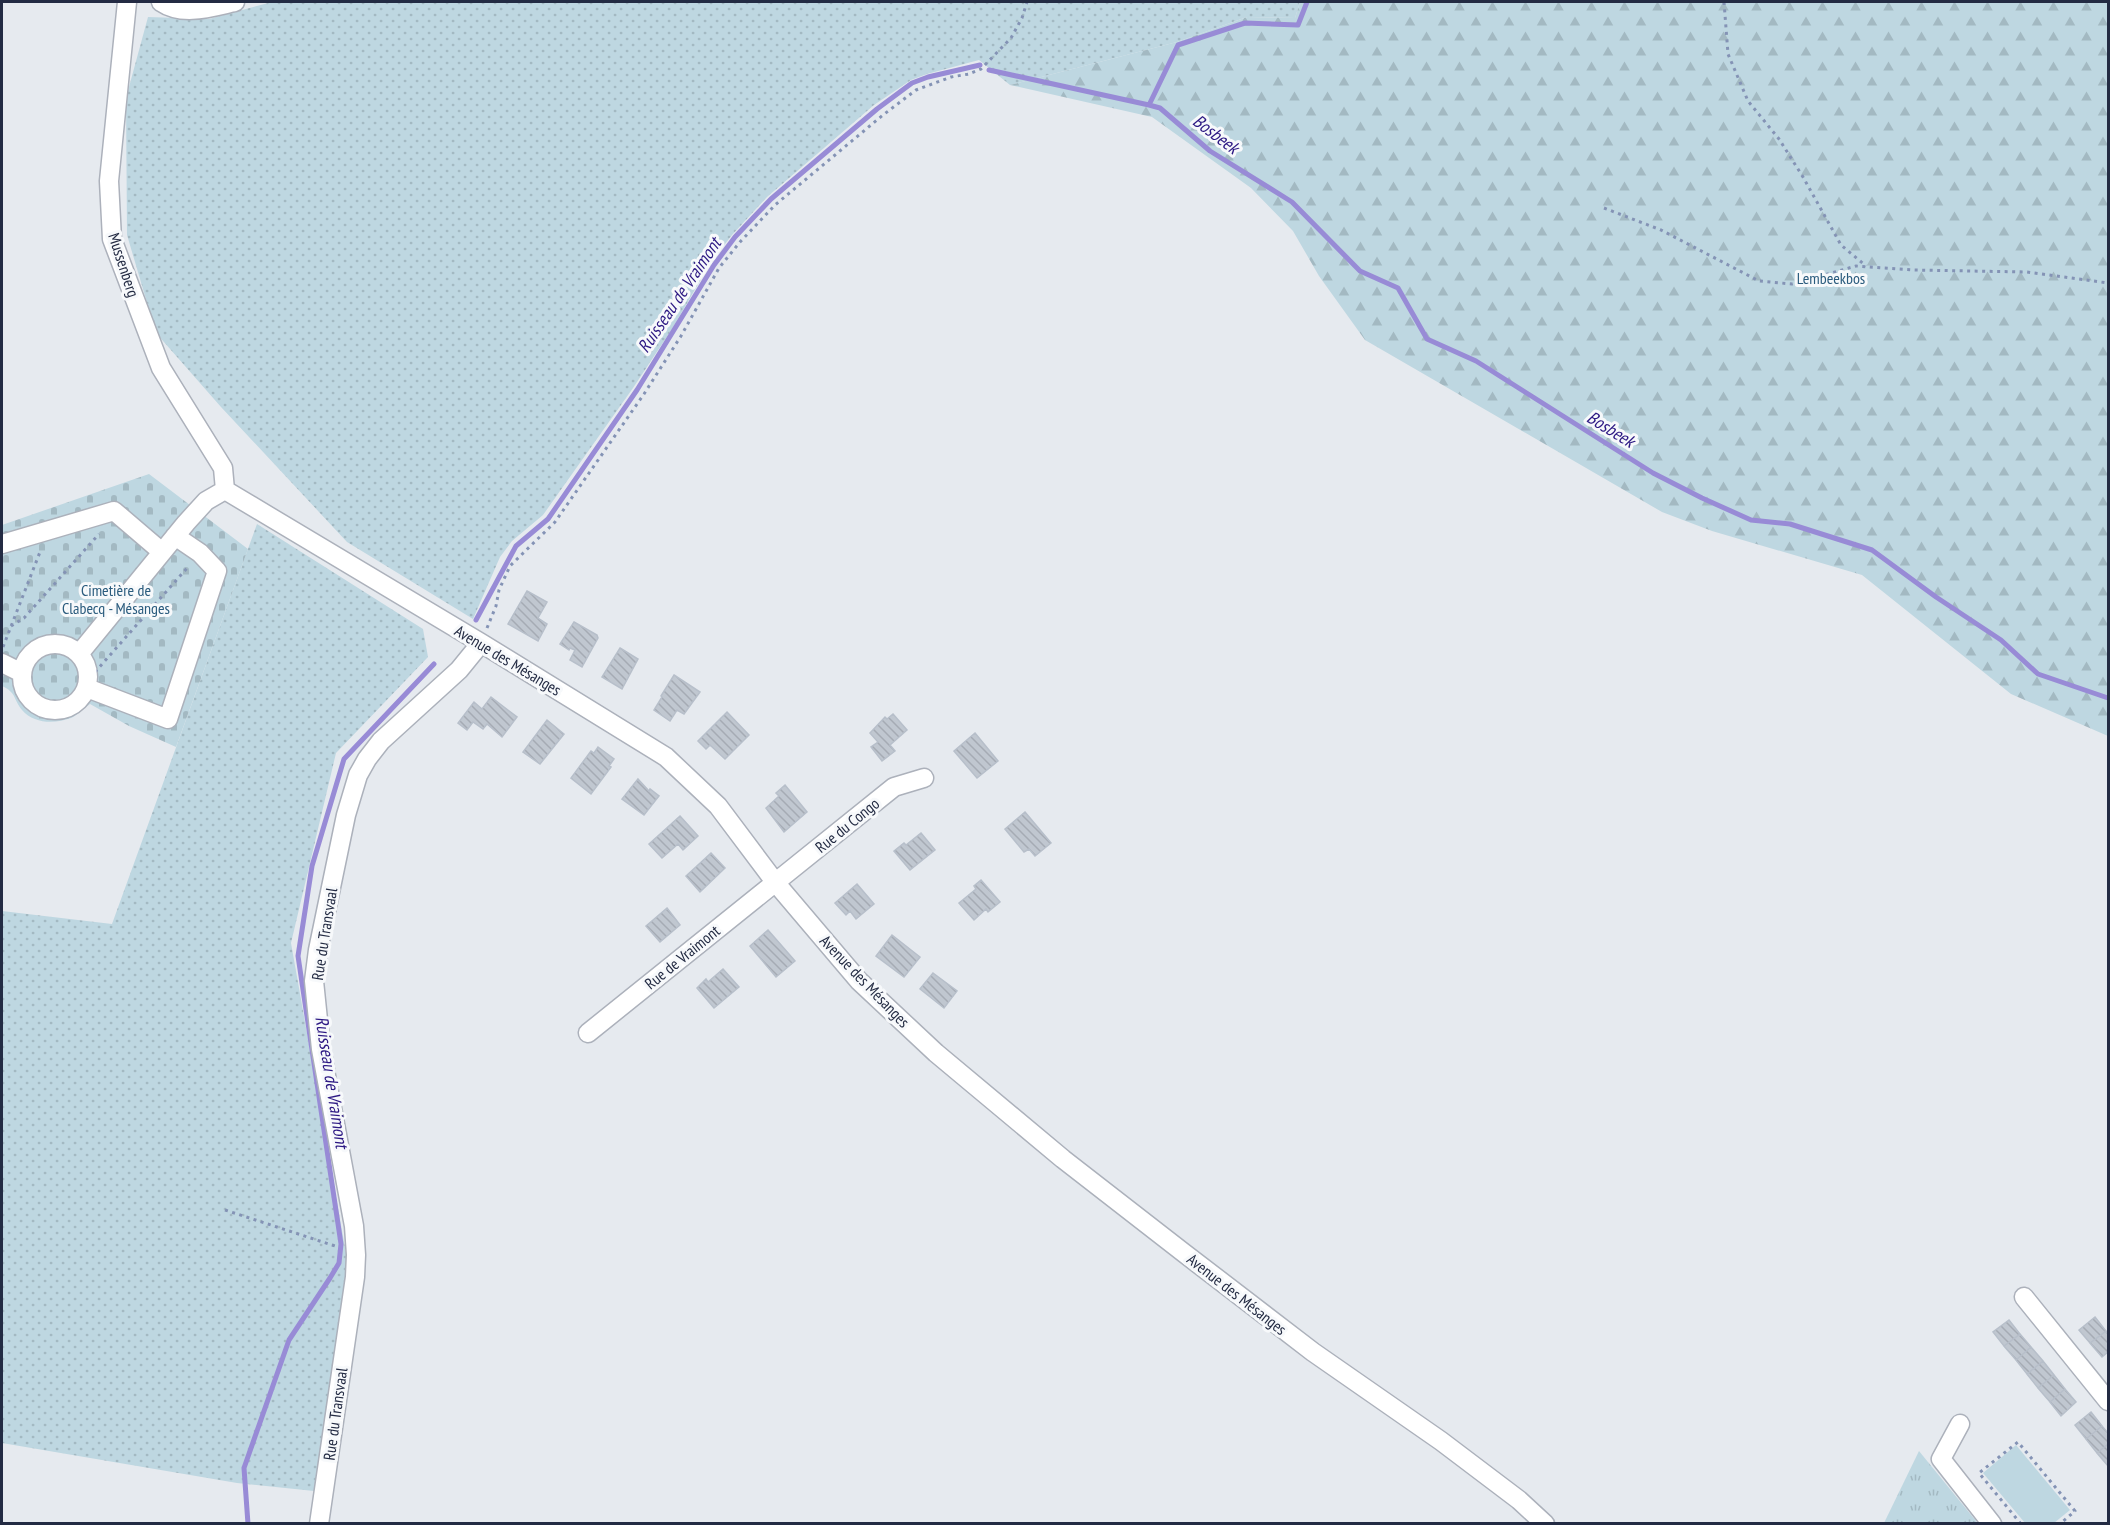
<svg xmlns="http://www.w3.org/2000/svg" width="2110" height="1525" font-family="'PT Sans Narrow',sans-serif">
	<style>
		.grass { fill: url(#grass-dots) }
		.forest { fill: url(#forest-firs) }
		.cemetery { fill: url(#cemetery-stones) }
		.park { fill: url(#park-tufts) }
		.garden { fill: #bed7e1 }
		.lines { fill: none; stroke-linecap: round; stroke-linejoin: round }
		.stream { stroke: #988bd6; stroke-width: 5 }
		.building { fill: url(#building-back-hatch); stroke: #b7bfca; stroke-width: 1.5 }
		.minor-casing { stroke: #acb1bb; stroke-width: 21 }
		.path { stroke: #8493b5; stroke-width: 3; stroke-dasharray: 3 4.5; stroke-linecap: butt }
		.minor { stroke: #fff; stroke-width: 18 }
		.labels { text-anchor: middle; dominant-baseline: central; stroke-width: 6; stroke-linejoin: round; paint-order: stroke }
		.street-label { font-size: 16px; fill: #232b43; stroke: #f7f9fb }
		.park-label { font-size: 16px; fill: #2a5b7d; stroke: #f7f9fb }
		.water-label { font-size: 18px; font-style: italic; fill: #2c1883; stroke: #f7f9fb }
	</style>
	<defs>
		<pattern id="grass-dots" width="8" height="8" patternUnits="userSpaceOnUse" patternTransform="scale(1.5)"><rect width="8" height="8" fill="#bed7e1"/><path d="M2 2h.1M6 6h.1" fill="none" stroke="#a3b9c2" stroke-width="1.8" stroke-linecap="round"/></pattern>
		<pattern id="forest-firs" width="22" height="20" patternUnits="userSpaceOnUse" patternTransform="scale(1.5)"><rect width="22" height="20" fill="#bed7e1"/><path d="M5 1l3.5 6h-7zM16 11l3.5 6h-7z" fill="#a3b9c2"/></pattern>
		<pattern id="cemetery-stones" width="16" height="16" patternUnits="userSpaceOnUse" patternTransform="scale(1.5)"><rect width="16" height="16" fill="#bed7e1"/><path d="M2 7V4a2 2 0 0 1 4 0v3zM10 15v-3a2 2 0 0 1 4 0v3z" fill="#a3b9c2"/></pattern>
		<pattern id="park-tufts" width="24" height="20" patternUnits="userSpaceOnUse" patternTransform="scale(1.5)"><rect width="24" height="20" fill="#bed7e1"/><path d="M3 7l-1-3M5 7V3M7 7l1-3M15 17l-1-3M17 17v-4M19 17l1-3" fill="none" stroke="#a3b9c2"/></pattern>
		<pattern id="building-back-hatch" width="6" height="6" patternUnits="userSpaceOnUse" patternTransform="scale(1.5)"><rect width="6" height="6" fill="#c0c7d0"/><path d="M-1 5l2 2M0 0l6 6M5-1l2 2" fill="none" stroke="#a5abb4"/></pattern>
	</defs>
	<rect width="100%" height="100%" fill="#e6eaef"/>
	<!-- grass -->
	<path class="grass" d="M272,2H1300L1295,18L1247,17L1177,42L1010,85L979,60L927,74L911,80L874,105L767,197L732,235L711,262L672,329L633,388L543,515L512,541L500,557L473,619L347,542L221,407L156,333L127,235L126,98L148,17L209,19Z
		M257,524L423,629L428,657L336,753L291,943L349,1270L314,1491L237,1483L2,1443V911L112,924Z"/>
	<!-- forest -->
	<path class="forest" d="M1300,2H2108V736L2011,694L1862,575L1712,531L1662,512L1365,340L1319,276L1293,231L1251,188L1152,117L1010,85L1177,42L1247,17L1295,18Z"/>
	<!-- cemetery -->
	<path class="cemetery" d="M149,474L248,549L176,747L129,726L90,704C84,708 78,715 71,718C55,724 34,724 22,710C13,699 17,693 2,686V525Z"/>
	<!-- park -->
	<path class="park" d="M1919,1451L1976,1521L1977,1523H1884Z"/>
	<!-- garden -->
	<path class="garden" d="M2016,1445L2070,1510L2054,1523H2025L1983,1473Z"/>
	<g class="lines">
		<!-- stream -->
		<path class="stream" d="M989,70L1149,105L1178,45L1245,23L1298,25L1307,2
			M1149,105L1160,108L1210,151L1292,202L1360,271L1398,288L1427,339L1476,361L1653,473L1702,498L1751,520L1790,524L1872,550L1936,597L2001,640L2038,674L2108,698
			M476,620L516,546L548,519L637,390L714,265L735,237L771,199L877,109L912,83L928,77L980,65
			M248,1524L244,1468L289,1340L330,1278L339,1263L341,1244L298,956L312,866L344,759L434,664"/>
	</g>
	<!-- building -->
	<path class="building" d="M527,591L547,602L538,618L547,624L538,641L508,624Z
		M574,622L597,635L598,638L582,667L570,660L575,650L570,648L569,650L560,644Z
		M620,648L638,659L622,689L602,677Z
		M674,675L700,692L684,714L677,710L670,721L654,710L662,697L661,696Z
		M491,697L517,717L502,737L487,724L483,729L473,722L467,730L458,723L474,702L482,709Z
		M727,712L749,735L725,759L710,745L706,749L698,741Z
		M893,714L907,730L890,745L895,751L882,761L871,747L878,742L870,733L885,717L887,719Z
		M547,720L564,734L540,764L523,752Z
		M975,733L998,761L977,778L954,751Z
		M598,747L614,759L609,766L611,767L591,794L571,778L591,751L594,753Z
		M638,779L649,791L650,789L659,796L644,815L622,799Z
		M785,785L807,812L784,832L766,808L779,796L776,793Z
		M1025,812L1051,843L1035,856L1029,849L1024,852L1005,829Z
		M680,816L698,836L683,850L678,844L662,858L649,844Z
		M921,833L935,850L910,870L894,851L904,843L906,845Z
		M711,853L725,868L700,892L686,876Z
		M981,880L1000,902L988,912L986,909L974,920L959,903L976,889L974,886Z
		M857,884L874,904L856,919L850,911L846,915L835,903Z
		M667,908L680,925L660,942L646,926Z
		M768,930L795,961L776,977L750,946Z
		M892,935L920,957L904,977L876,956Z
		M723,969L739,987L714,1008L697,988L706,979L708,982Z
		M933,973L957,991L944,1008L920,989Z
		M2095,1317L2106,1331L2090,1343L2079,1330Z
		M2009,1320L2020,1334L2004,1346L1993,1332Z
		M2106,1331L2108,1334V1352L2102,1357L2090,1343Z
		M2020,1334L2031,1347L2016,1360L2004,1346Z
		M2031,1347L2043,1361L2027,1374L2016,1360Z
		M2043,1361L2054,1375L2038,1388L2027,1374Z
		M2054,1375L2065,1389L2050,1402L2038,1388Z
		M2065,1389L2076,1402L2061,1416L2050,1402Z
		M2091,1412L2102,1426L2086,1439L2075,1425Z
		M2102,1426L2108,1433V1444L2097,1453L2086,1439Z
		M2108,1444V1466L2097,1453Z"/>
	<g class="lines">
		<!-- minor casing -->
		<g class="minor-casing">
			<path id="minor" d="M127,2L109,181L112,239L161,368L223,468L225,490L481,643L666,757L718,806L775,882L859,981L936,1053L1063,1159L1184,1253L1313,1352L1441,1441L1519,1500L1545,1524
				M161,2C183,17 212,7 235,2
				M2,544L114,511L162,552
				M22 677a33 33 0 1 1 66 0a33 33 0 1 1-66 0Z
				M79,654L186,523L206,501L225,490
				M2,663L22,673
				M87,688L168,719L217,571L200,553L175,536
				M588,1033L894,787L924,778
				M2024,1297L2108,1401
				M1960,1424L1941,1459L1992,1524
				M319,1524L355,1277L356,1255L354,1226L321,1049L314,981L318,950L346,815L358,775L367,759L381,741L459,670L481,643"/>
		</g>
		<!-- path -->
		<path class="path" d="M1724,2L1728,54L1748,101L1779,139L1803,177L1841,245L1866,266
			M1604,208L1661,230L1759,281L1792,284L1856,266L1913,270L2027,272L2108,283
			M11,626L24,618L99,534
			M487,628L496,606L499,590L510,566L555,522L644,394L681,336L719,268L740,242L775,205L883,115L916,90L951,77L969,74L981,69L1011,38L1022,18L1027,2
			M3,647L40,552
			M95,672L188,567
			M225,1210L338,1247
			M166,1522V1524
			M2021,1524L1979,1473L2018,1442L2075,1511L2060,1524"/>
		<!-- minor -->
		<use href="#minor" class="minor"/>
	</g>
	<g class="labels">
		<!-- street labels -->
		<g class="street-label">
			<text transform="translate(124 265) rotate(72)">Mussenberg</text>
			<text transform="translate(508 660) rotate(31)">Avenue des Mésanges</text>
			<text transform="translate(847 825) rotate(-39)">Rue du Congo</text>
			<text transform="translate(324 934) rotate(-81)">Rue du Transvaal</text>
			<text transform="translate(682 957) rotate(-39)">Rue de Vraimont</text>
			<text transform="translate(865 981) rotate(46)">Avenue des Mésanges</text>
			<text transform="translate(1237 1294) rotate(38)">Avenue des Mésanges</text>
			<text transform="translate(335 1414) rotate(-82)">Rue du Transvaal</text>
		</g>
		<!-- park labels -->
		<g class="park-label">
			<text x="1831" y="278">Lembeekbos</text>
			<text x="116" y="590">Cimetière de<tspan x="116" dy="18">Clabecq - Mésanges</tspan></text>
		</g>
		<!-- water labels -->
		<g class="water-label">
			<text transform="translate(1216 134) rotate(37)">Bosbeek</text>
			<text transform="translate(679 295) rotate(-56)">Ruisseau de Vraimont</text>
			<text transform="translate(1611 429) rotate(32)">Bosbeek</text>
			<text transform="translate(332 1082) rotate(81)">Ruisseau de Vraimont</text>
		</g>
	</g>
	<!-- border -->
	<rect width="2110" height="1525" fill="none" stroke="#232b43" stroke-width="6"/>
</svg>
